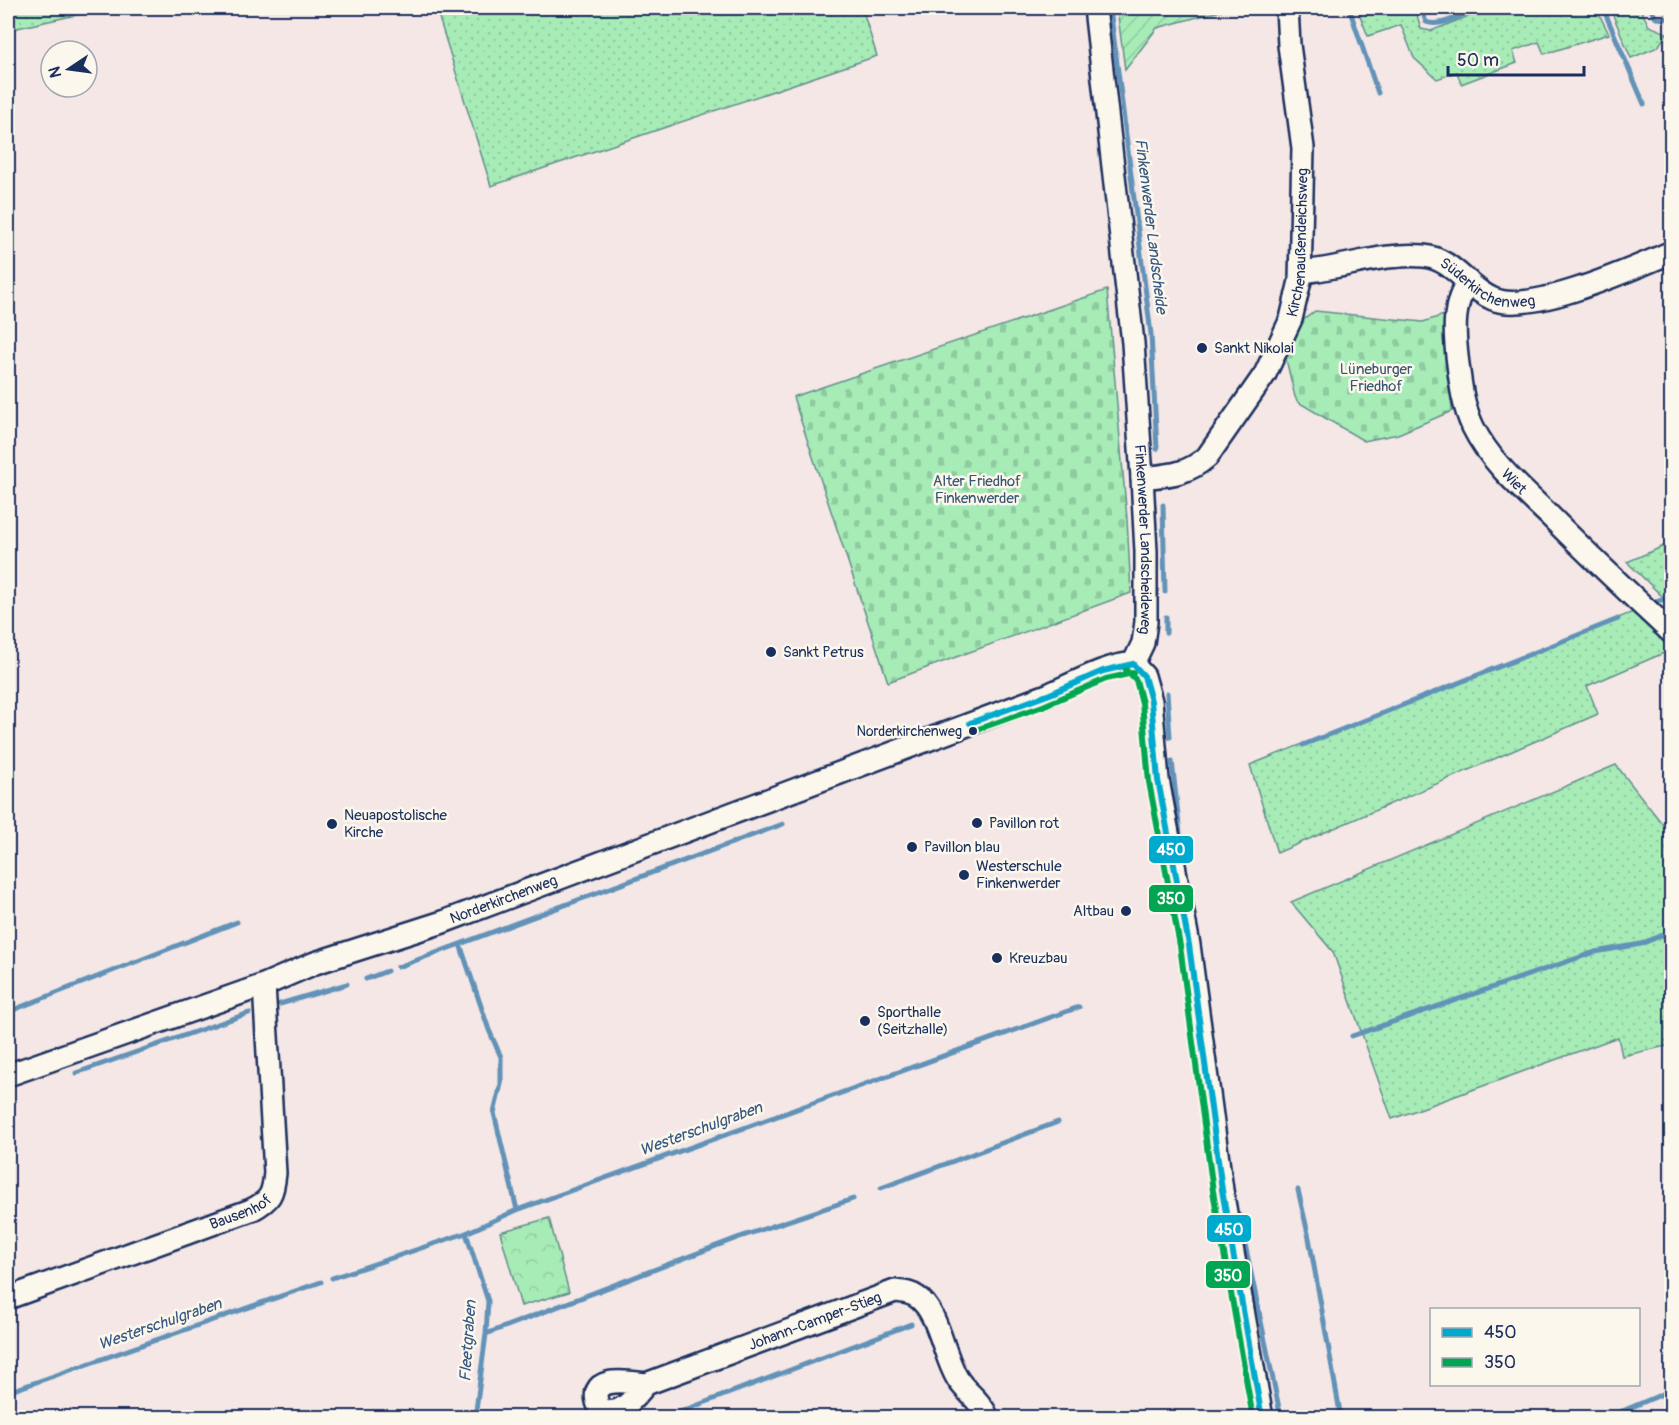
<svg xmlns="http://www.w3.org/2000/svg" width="1679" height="1425" font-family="Pangolin,sans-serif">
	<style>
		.grass { fill: url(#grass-dots); stroke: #618e8a; stroke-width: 1.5 }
		.forest { fill: url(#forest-crowns); stroke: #618e8a; stroke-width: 1.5 }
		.cemetery { fill: url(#cemetery-stones); stroke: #618e8a; stroke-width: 1.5 }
		.garden { fill: url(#garden-furrows); stroke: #618e8a; stroke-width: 1.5 }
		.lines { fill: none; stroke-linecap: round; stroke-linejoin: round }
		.stream { stroke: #6292b7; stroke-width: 5 }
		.street-casing { stroke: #1b2f5e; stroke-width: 26 }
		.street { stroke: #fbf7ec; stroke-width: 21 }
		.bus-1-casing { stroke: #fbf7ec; stroke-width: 10 }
		.bus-2-casing { stroke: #fbf7ec; stroke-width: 10 }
		.bus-1 { stroke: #00a9ce; stroke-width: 6 }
		.bus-2 { stroke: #00a651; stroke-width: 6 }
		.poi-dot { fill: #1b2f5e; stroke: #fbf7ec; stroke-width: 2 }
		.labels { text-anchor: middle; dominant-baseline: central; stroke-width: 5; stroke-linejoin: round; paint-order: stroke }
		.bus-label { font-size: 14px; fill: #1b2f5e; stroke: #fbf7ec; text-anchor: end }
		.street-label { font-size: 15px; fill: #1b2f5e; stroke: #fbf7ec }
		.poi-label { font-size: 15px; fill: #1b2f5e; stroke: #fbf7ec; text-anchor: start }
		.park-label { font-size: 15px; fill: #375570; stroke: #fbf7ec }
		.water-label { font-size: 16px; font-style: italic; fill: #385883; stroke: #fbf7ec }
		.line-badge { stroke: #fbf7ec; stroke-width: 2 }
		.badge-label { font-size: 16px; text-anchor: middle; font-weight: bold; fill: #fff }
	</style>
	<defs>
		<pattern id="grass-dots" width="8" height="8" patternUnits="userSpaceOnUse" patternTransform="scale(1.5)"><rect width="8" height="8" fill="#a7ecb7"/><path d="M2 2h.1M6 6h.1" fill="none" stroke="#8fcba0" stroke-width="1.8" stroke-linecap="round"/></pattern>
		<pattern id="forest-crowns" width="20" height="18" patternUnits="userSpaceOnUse" patternTransform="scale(1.5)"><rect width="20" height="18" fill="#a7ecb7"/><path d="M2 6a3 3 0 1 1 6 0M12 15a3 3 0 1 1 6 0" fill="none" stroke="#8fcba0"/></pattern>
		<pattern id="cemetery-stones" width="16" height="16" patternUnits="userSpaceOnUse" patternTransform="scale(1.5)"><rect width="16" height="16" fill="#a7ecb7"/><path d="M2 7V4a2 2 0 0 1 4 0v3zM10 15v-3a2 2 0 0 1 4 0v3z" fill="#8fcba0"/></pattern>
		<pattern id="garden-furrows" width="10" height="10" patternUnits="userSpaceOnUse" patternTransform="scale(1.5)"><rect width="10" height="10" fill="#a7ecb7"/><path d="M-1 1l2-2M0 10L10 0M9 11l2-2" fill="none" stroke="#8fcba0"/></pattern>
	</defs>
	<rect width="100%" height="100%" fill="#f4e7e6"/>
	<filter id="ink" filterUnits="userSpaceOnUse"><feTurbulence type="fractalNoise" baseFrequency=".0167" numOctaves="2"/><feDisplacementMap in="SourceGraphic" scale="12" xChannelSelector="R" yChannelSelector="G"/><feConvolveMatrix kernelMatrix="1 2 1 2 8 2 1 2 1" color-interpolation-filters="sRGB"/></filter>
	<g filter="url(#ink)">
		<!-- grass -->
		<path class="grass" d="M8,8H108L8,30Z
			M436,8H862L877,56L491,186Z
			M1357,8H1415L1421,29L1431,31L1489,8H1596L1609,34L1544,54L1539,42L1513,51L1517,63L1461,84L1457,72L1437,79L1414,58L1401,25L1368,36Z
			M1610,8H1640L1649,26L1667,33L1658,47L1631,58Z
			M1671,543V596L1665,599L1627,562Z
			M1643,608L1671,633V650L1587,686L1598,714L1277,853L1250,765Z
			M1616,765L1664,826L1671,833V1045L1622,1056L1618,1037L1392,1119L1333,952L1291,902Z"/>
		<!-- forest -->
		<path class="forest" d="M549,1218L569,1292L521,1306L500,1232Z"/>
		<!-- cemetery -->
		<path class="cemetery" d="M1107,290L1127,519L1131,593L888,682L793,397Z
			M1315,311L1423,322L1447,314L1446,338L1452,411L1398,434L1364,441L1298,402L1295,397L1286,359L1297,325Z"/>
		<!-- garden -->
		<path class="garden" d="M1117,8H1231L1157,28L1125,70Z"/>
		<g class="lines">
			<!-- stream -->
			<path class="stream" d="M1110,8L1151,334L1157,449
				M1349,8L1378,93
				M1421,8L1426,22C1442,28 1462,14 1477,8
				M1603,8L1644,104
				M1650,8L1656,18L1672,19
				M1163,505L1165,592
				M1653,603L1672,596
				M1166,617V633
				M1167,693L1170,737
				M1303,745L1618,619
				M1172,761L1180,834
				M460,944L489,1030L501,1057V1084L494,1113L517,1210
				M398,967L783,824
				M366,979L387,971
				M280,1004L347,984
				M8,1012L237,922
				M1352,1036L1595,952L1641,944L1672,931
				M76,1073L249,1013
				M881,1188L1058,1122
				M1298,1190L1309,1238L1341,1418
				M1239,1215L1281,1418
				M466,1233L488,1301L486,1334L475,1418
				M332,1278L466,1233L517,1210L1079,1007
				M486,1334L737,1238L853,1199
				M8,1392L321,1282
				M664,1418L911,1324
				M1606,1418L1672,1390"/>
			<!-- street casing -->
			<g class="street-casing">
				<g id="street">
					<path id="s1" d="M1095,8L1133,343L1142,478L1146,551V622L1143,643L1133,664"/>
					<path id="s2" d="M1301,272C1340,269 1385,252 1424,256C1453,259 1467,288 1493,299C1530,315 1634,268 1672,252"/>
					<path id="s3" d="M1468,281C1453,305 1454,328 1457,356C1460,380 1462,404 1473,427C1490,462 1522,489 1550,516C1590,556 1630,594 1672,633"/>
					<path id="s4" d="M1142,478C1169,475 1186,475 1207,457L1265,374L1291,319L1300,281L1303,148L1289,45L1287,8"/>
					<path d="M1133,664L1144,676L1151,701L1158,780L1189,945L1222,1190L1262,1418"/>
					<path id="s5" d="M8,1075L264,985L315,963L443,922L1050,694C1070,685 1113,662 1133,664"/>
					<path id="s6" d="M8,1298L251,1210C271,1200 273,1194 275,1173L264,985"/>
					<path id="s7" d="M646,1384C634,1397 618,1422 599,1407C585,1374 628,1382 646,1384L895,1291C903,1292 910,1292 917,1297C939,1311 944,1360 959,1381C969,1395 980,1400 988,1418"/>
				</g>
			</g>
			<!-- street -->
			<use href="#street" class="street"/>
			<!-- bus-1 casing -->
			<g class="bus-1-casing">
				<path id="bus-1" d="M1133,664L1144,676L1151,701L1158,780L1189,945L1222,1190L1262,1418
					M970,723L1050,694L1103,671L1133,664"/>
			</g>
			<!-- bus-2 casing -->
			<g class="bus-2-casing">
				<path id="bus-2" d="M1126,670L1136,680L1142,703L1149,782L1180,946L1213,1191L1253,1418
					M973,731L1043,706L1106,679L1133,673"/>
			</g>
			<!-- bus-1 -->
			<use href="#bus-1" class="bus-1"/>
			<!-- bus-2 -->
			<use href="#bus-2" class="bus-2"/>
		</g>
	</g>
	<!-- markers -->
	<g class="poi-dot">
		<circle cx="1202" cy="348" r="6"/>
		<circle cx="771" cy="652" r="6"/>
		<circle cx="973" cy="731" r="5"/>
		<circle cx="977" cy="823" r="6"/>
		<circle cx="332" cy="824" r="6"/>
		<circle cx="912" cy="847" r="6"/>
		<circle cx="964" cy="875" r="6"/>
		<circle cx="1126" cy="911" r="6"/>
		<circle cx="997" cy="958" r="6"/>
		<circle cx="865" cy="1021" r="6"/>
	</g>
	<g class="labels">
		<!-- bus labels -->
		<g class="bus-label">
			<text x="962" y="731">Norderkirchenweg</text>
		</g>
		<!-- street labels -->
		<g class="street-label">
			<text stroke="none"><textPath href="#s4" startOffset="309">Kirchenaußendeichsweg</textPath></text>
			<text stroke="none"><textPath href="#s2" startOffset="196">Süderkirchenweg</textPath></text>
			<text stroke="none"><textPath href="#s3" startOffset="219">Wiet</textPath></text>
			<text stroke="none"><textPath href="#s1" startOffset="534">Finkenwerder Landscheideweg</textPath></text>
			<text stroke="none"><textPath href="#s5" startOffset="526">Norderkirchenweg</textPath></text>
			<text stroke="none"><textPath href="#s6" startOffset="248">Bausenhof</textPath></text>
			<text stroke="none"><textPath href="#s7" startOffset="308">Johann-Camper-Stieg</textPath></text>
		</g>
		<!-- poi labels -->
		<g class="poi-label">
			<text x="1214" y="348">Sankt Nikolai</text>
			<text x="783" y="652">Sankt Petrus</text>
			<text x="344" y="815">Neuapostolische<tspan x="344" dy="17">Kirche</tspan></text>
			<text x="989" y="823">Pavillon rot</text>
			<text x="924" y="847">Pavillon blau</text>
			<text x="976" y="866">Westerschule<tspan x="976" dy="17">Finkenwerder</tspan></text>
			<text x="1114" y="911" text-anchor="end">Altbau</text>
			<text x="1009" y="958">Kreuzbau</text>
			<text x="877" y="1012">Sporthalle<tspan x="877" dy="17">(Seitzhalle)</tspan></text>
		</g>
		<!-- park labels -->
		<g class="park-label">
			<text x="1376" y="369">Lüneburger<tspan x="1376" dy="17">Friedhof</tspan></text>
			<text x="977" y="481">Alter Friedhof<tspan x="977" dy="17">Finkenwerder</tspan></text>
		</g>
		<!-- water labels -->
		<g class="water-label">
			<text transform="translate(1151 226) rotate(83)">Finkenwerder Landscheide</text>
			<text transform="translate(701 1129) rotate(-20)">Westerschulgraben</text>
			<text transform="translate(160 1324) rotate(-19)">Westerschulgraben</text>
			<text transform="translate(468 1341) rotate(-86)">Fleetgraben</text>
		</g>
	</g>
	<g class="line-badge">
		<rect x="1148" y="835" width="46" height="29" rx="6" fill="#00a9ce"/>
		<rect x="1148" y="884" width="46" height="29" rx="6" fill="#00a651"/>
		<rect x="1206" y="1214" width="46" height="29" rx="6" fill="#00a9ce"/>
		<rect x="1205" y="1260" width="46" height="29" rx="6" fill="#00a651"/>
	</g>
	<g class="badge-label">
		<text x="1171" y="855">450</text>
		<text x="1171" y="904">350</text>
		<text x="1229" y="1235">450</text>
		<text x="1228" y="1281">350</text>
	</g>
	<!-- margin -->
	<rect width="1679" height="1425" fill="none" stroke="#fbf7ec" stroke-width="30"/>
	<rect x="15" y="15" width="1649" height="1395" fill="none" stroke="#1b2f5e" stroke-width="2" filter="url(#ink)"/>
	<!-- legend -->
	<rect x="1430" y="1308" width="210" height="78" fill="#fbf7ec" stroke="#a1a7b3" stroke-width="1.5"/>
	<rect x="1442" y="1328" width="30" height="9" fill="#00a9ce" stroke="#a1a7b3" stroke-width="1.5"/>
	<text x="1484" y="1338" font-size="18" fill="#1b2f5e">450</text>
	<rect x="1442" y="1358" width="30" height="9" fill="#00a651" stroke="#a1a7b3" stroke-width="1.5"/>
	<text x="1484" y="1368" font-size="18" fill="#1b2f5e">350</text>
	<!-- north arrow -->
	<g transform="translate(69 69) rotate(257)"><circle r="28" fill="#fbf7ec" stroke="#a1a7b3" stroke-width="1.5"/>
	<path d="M0-4.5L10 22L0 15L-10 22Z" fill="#1b2f5e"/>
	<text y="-9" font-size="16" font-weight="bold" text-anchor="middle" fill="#1b2f5e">N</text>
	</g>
	<!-- scale -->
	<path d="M1448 66v9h136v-9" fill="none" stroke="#1b2f5e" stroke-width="3"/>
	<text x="1457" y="66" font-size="18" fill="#1b2f5e" stroke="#fbf7ec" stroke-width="4.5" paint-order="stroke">50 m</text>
</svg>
